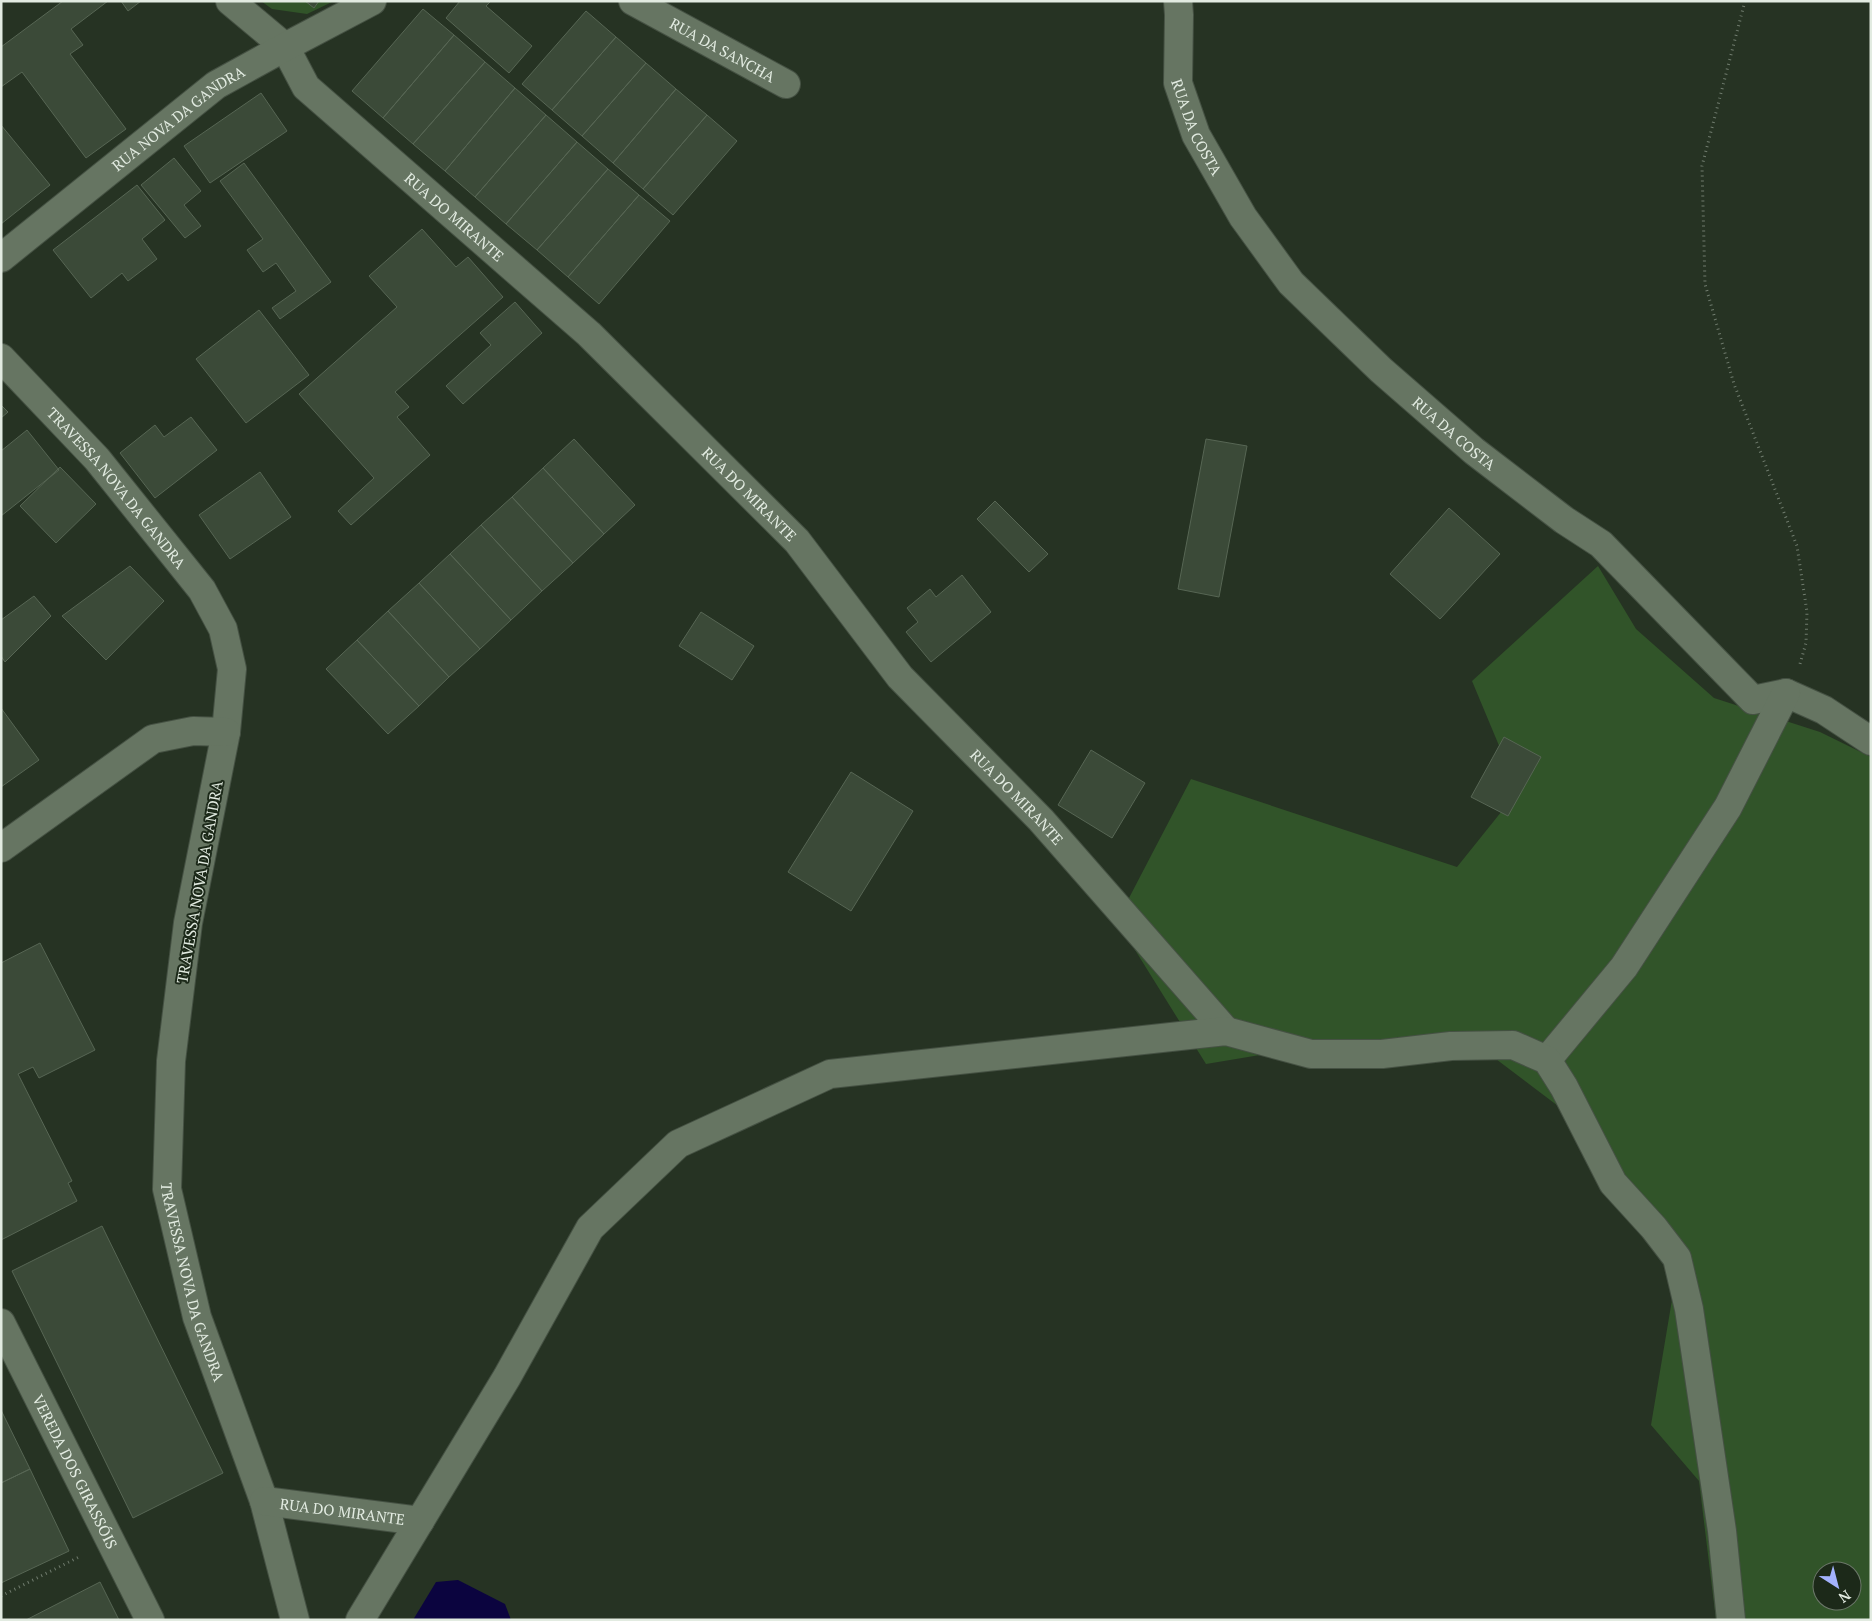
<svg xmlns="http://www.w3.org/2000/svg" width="1872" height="1621" font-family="'PT Serif',serif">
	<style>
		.green { fill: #315429; fill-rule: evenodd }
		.water { fill: #0b043f }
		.building { fill: #3b4a38; stroke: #576654 }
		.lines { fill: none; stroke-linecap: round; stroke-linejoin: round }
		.minor-casing { stroke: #455143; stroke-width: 30 }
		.path { stroke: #707c6e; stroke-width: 3; stroke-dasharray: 1 4; stroke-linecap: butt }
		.minor { stroke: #667562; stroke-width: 28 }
		.labels { text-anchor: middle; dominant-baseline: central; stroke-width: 4; stroke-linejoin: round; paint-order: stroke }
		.street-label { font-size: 15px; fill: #e2ebe1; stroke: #1c2919 }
	</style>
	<rect width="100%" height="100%" fill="#263323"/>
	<!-- green -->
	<path class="green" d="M261,1H334L307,14L272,9Z
		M1598,566L1636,629L1714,698L1820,732L1871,757V1620H1716L1699,1481L1651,1425L1679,1258L1562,1109L1492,1056L1290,1050L1206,1064L1117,921L1191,779L1457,867L1518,791L1472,681ZM1822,1571H1852V1601H1822Z"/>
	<!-- water -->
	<path class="water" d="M458,1580L505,1604L511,1620H413L436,1582Z"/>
	<!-- building -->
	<path class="building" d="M63,1H108L71,29L83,45L70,54L126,129L86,158L22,72L1,87V47Z
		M121,1H141L128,11Z
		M305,1H319L314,8Z
		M460,1H491L486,6L532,46L509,73L446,18Z
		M423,9L454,35L383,118L352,91Z
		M586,11L616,37L552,110L522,84Z
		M454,35L485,62L413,144L383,118Z
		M616,37L646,63L582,136L552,110Z
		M485,62L515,88L445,171L413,144Z
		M646,63L676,89L613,163L582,136Z
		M515,88L546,115L475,197L445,171Z
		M676,89L707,115L643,189L613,163Z
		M261,93L287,131L210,183L184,146Z
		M546,115L577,142L506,224L475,197Z
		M707,115L737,141L673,215L643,189Z
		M1,125L50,185L1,224Z
		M577,142L608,169L537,250L506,224Z
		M174,158L201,191L184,205L201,226L185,238L141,185Z
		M244,163L331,282L280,319L272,308L296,291L276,263L263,272L247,250L263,239L220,181Z
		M608,169L639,195L568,277L537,250Z
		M137,185L165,220L142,239L157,259L128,281L122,273L91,298L53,250Z
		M639,195L670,221L599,304L568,277Z
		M422,229L456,267L468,257L503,297L395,392L409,407L397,417L430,455L351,525L338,511L374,478L299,394L397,307L369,276Z
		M515,302L542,333L463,404L446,386L491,345L480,333Z
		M259,310L309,375L246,423L196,359Z
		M1,405L8,412L1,418Z
		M191,417L217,450L155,498L120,453L155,425L164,437Z
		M27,430L59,470L1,516V451Z
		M574,439L635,505L604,534L543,468Z
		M1206,439L1247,446L1219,597L1178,589Z
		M60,467L96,504L56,543L20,506Z
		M543,468L604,534L573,563L512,497Z
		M260,472L291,517L230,559L199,515Z
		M512,497L573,563L542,591L481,525Z
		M995,501L1048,554L1029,572L977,519Z
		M1449,508L1500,554L1440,619L1390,574Z
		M481,525L542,591L511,620L450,554Z
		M450,554L511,620L480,649L419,583Z
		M130,566L164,601L106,660L62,616Z
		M962,575L991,612L931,662L906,632L918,622L907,608L930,589L936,597Z
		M419,583L480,649L449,677L388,611Z
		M34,596L51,616L5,662L1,656V620Z
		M388,611L449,677L419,706L357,640Z
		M701,612L754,646L732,680L679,646Z
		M357,640L419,706L388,734L326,669Z
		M1,708L39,760L1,787Z
		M1504,737L1541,757L1508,816L1471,797Z
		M1091,750L1145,783L1112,838L1058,805Z
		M851,772L913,811L851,911L788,872Z
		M40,943L95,1050L39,1078L33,1067L18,1074L72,1181L68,1183L77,1201L1,1240V963Z
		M102,1226L223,1473L133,1518L12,1271Z
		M1,1410L30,1469L1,1483Z
		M30,1469L69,1551L1,1583V1483Z
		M100,1582L119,1620H26Z"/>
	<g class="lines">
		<!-- minor casing -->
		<g class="minor-casing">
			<g id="minor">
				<path id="s1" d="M230,1L285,47L306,87L589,334L797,541L900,677L1041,820L1226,1031"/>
				<path id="s2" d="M633,1L786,84"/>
				<path id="s3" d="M1178,1L1179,15L1178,83L1196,135L1243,217L1291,283L1381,370L1474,451L1564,520L1601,544L1753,700L1786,693L1824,710L1871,741"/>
				<path id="s4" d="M1,258L216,85L285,47L372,1"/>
				<path id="s5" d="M1,358L97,459L202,590L223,629L232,669L226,732L188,923L171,1061L167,1189L197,1317L264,1501L295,1620"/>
				<path d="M1,848L153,739L193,731L226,732"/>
				<path d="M1547,1060L1624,967L1728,807L1786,693"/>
				<path id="s6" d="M1,1323L150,1620"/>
				<path id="s7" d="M264,1501L420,1521"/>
				<path d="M360,1620L507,1377L590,1228L678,1144L830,1074L1226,1031L1311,1054H1382L1451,1046L1513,1045L1547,1060L1564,1087L1613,1183L1654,1228L1677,1258L1689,1309L1722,1531L1731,1620"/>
			</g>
		</g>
		<!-- path -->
		<path class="path" d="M1745,1L1702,166L1705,284L1734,384L1797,546L1807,612L1806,643L1800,664
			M1,1596L81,1556"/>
		<!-- minor -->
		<use href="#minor" class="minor"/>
	</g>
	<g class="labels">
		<!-- street labels -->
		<g class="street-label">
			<text stroke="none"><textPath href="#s2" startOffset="102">RUA DA SANCHA</textPath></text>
			<text stroke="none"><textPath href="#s4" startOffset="226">RUA NOVA DA GANDRA</textPath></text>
			<text stroke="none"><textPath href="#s3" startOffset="130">RUA DA COSTA</textPath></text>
			<text stroke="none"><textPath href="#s1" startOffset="314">RUA DO MIRANTE</textPath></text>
			<text stroke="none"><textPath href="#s3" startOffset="535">RUA DA COSTA</textPath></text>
			<text stroke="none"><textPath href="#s5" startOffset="174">TRAVESSA NOVA DA GANDRA</textPath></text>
			<text stroke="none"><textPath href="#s1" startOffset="719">RUA DO MIRANTE</textPath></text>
			<text stroke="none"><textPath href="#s1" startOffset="1124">RUA DO MIRANTE</textPath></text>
			<text transform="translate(199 882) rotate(-80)">TRAVESSA NOVA DA GANDRA</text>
			<text stroke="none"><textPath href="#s5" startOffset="1014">TRAVESSA NOVA DA GANDRA</textPath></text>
			<text stroke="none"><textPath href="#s6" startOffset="166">VEREDA DOS GIRASSÓIS</textPath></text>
			<text stroke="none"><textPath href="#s7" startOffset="79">RUA DO MIRANTE</textPath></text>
		</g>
	</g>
	<!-- border -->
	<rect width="1872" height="1621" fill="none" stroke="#e2ebe1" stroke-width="5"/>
	<!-- north arrow -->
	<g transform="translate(1837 1586) rotate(144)"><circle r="24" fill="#1c2919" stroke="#6b7769"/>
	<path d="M0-4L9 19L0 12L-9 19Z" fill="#a3b2fd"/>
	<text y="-8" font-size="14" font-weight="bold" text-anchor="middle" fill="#e2ebe1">N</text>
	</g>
</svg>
